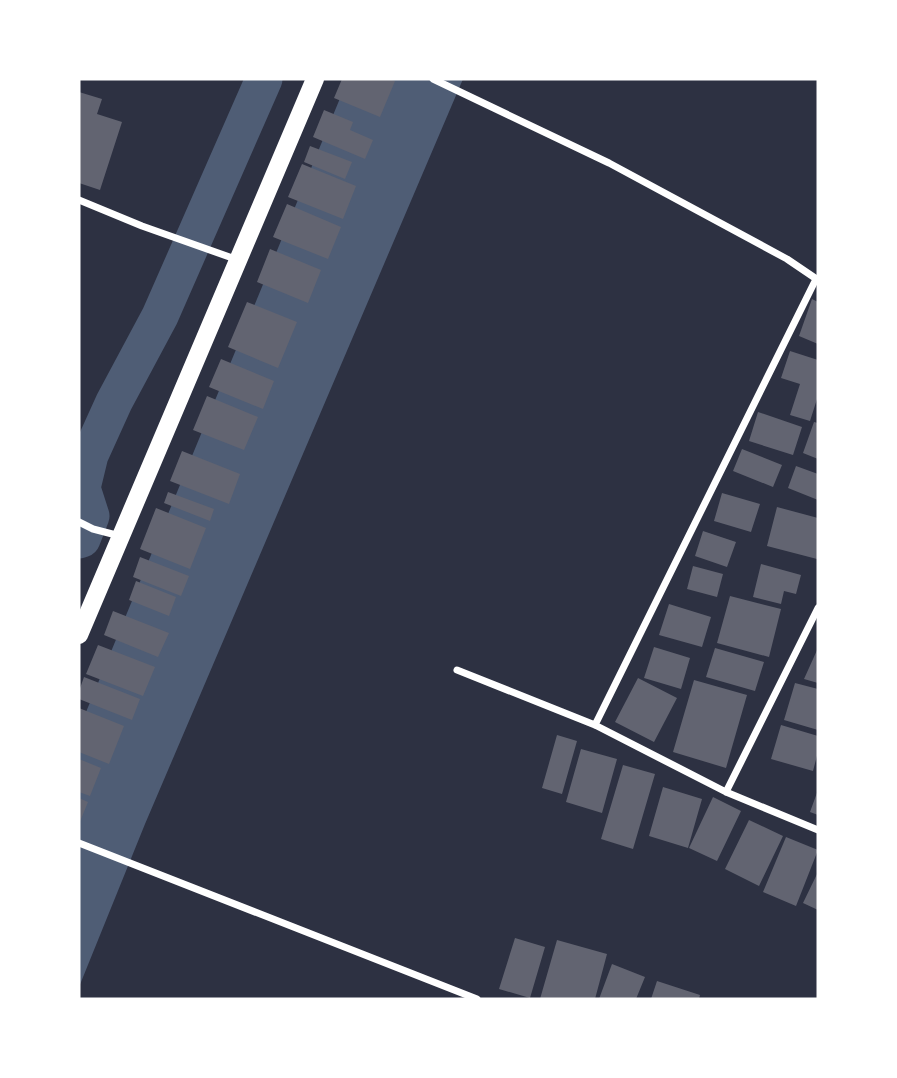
<svg xmlns="http://www.w3.org/2000/svg" width="897" height="1078" font-family="'Playfair Display',serif">
	<style>
		.water { fill: #4f5d75 }
		.lines { fill: none; stroke-linecap: round; stroke-linejoin: round }
		.canal { stroke: #4f5d75; stroke-width: 37 }
		.building { fill: #626471 }
		.minor { stroke: #fff; stroke-width: 7 }
		.primary { stroke: #fff; stroke-width: 18 }
	</style>
	<rect width="100%" height="100%" fill="#2d3142"/>
	<!-- water -->
	<path class="water" d="M348,79H463L145,824L79,987V729Z"/>
	<g class="lines">
		<!-- canal -->
		<path class="canal" d="M79,540L82,539L91,516L82,488L90,455L114,402L160,316L264,79"/>
	</g>
	<!-- building -->
	<path class="building" d="M342,79H389L395,81L380,117L334,98Z
		M79,92L102,99L97,114L122,122L100,190L79,183Z
		M324,110L353,122L350,130L373,140L365,159L313,137Z
		M310,146L352,162L345,179L304,162Z
		M302,164L356,186L343,219L288,197Z
		M287,204L341,227L328,259L273,237Z
		M270,249L321,270L308,303L257,282Z
		M812,299L818,302V344L799,336Z
		M247,302L297,322L278,368L228,347Z
		M790,351L818,360V396L810,421L790,415L800,384L781,378Z
		M221,359L274,381L263,409L209,387Z
		M207,396L258,417L244,450L193,430Z
		M758,412L802,427L793,455L749,441Z
		M814,422L818,423V459L803,453Z
		M742,449L782,465L773,487L733,471Z
		M182,451L240,474L229,504L170,481Z
		M796,466L818,474V500L788,488Z
		M168,492L214,509L210,521L164,503Z
		M722,493L760,504L751,532L714,521Z
		M777,507L818,518L817,559L767,546Z
		M156,508L206,528L190,569L140,549Z
		M703,531L736,542L727,567L695,556Z
		M140,557L189,576L181,596L133,577Z
		M761,564L801,575L796,594L784,591L781,604L753,597Z
		M693,566L723,574L717,597L687,589Z
		M136,581L176,597L169,616L129,600Z
		M730,596L781,609L769,657L717,643Z
		M669,604L711,617L702,647L659,635Z
		M113,611L169,633L158,657L104,635Z
		M98,645L155,667L143,696L86,674Z
		M654,647L690,658L681,689L644,678Z
		M715,648L764,662L755,691L706,677Z
		M818,648V683L804,679Z
		M84,677L140,699L132,720L79,699V691Z
		M638,678L677,698L654,742L615,722Z
		M694,680L747,695L726,768L673,752Z
		M795,683L818,689V730L784,720Z
		M79,708L124,726L109,764L79,752Z
		M781,725L818,736V752L813,771L771,759Z
		M557,735L577,741L562,794L542,788Z
		M581,749L617,759L602,813L566,802Z
		M79,759L101,768L90,796L79,792Z
		M623,765L655,774L633,849L601,839Z
		M663,787L702,799L688,848L649,836Z
		M818,790V815L810,812Z
		M713,797L741,811L717,861L689,848Z
		M79,798L88,802L79,824Z
		M749,820L783,836L759,886L725,869Z
		M786,837L818,850L796,906L763,892Z
		M818,872V910L803,903Z
		M515,938L545,947L530,998L499,989Z
		M557,940L607,954L595,999H540Z
		M612,964L645,977L636,999H599Z
		M657,981L700,995L699,999H651Z"/>
	<g class="lines">
		<!-- minor -->
		<path class="minor" d="M433,79L609,163L787,259L818,280
			M79,200L142,226L238,260
			M79,522L93,529L120,536
			M457,670L595,725L726,792L818,830
			M595,725L816,279
			M726,792L818,608
			M79,843L477,999"/>
		<!-- primary -->
		<path class="primary" d="M79,635L315,79"/>
	</g>
	<!-- border -->
	<rect width="897" height="1078" fill="none" stroke="#ffffff" stroke-width="161"/>
</svg>
